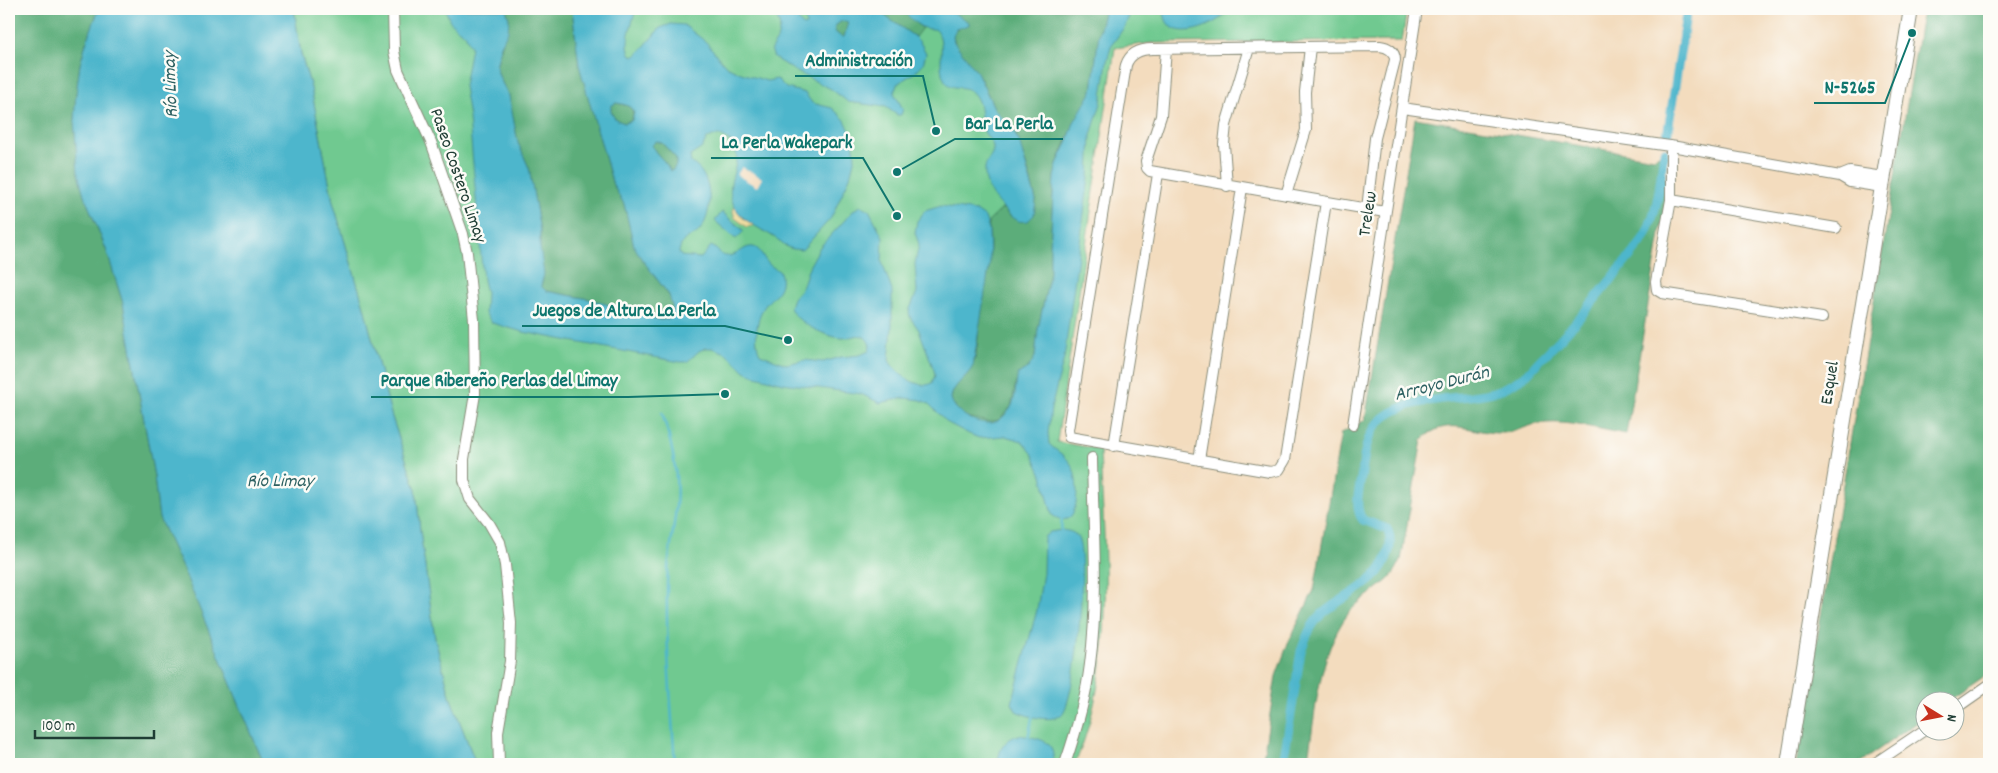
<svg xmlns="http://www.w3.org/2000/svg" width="1998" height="773" font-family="Dekko,sans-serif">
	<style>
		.green { fill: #6fc990; stroke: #478362 }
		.forest { fill: #5bad7a; stroke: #3d7557 }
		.sand { fill: #eeda9e; stroke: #868c69 }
		.water { fill: #4eb6cc; stroke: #367a80; fill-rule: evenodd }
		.pier { fill: #f3dcbe }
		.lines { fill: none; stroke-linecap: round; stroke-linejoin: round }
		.stream { stroke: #4eb6cc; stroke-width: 2.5 }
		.canal { stroke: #4eb6cc; stroke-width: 9 }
		.minor-casing { stroke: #898c79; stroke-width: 12 }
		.major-casing { stroke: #898c79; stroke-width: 16 }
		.minor { stroke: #fff; stroke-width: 10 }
		.major { stroke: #fff; stroke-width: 14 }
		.labels { text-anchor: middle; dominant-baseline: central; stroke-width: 5; stroke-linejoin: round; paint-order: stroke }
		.street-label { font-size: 18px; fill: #1f3d34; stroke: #fdfcf7 }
		.water-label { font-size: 19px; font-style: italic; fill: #2d6162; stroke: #fdfcf7 }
		.leader { fill: none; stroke: #0f766e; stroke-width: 2 }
		.callout-dot { fill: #0f766e; stroke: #fdfcf7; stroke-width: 2 }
		.callout-label { font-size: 19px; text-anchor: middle; font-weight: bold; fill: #0f766e; stroke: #fdfcf7; stroke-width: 5; stroke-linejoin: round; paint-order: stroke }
	</style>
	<rect width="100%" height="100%" fill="#fdfcf7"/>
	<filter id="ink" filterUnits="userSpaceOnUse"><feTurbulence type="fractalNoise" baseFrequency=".02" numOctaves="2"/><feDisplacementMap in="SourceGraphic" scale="10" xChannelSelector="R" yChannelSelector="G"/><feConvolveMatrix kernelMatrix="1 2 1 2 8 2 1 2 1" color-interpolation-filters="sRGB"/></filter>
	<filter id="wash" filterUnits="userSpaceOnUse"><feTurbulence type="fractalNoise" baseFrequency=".0096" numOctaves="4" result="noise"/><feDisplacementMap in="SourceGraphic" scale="20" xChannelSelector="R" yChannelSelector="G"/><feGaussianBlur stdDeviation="1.12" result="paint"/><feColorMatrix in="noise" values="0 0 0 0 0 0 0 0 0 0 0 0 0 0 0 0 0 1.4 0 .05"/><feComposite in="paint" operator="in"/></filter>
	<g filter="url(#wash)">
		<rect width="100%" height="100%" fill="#f3dcbe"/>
		<!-- green -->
		<path class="green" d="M294,9H1164V11L1222,18L1230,9H1407L1402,41L1151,43L1115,48L1057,442L1100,449C1104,556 1118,662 1075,764H476L451,699L435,639L420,530L416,490L391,414L364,307L333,202L311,88L301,54Z"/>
		<!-- forest -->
		<path class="forest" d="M9,9H99L86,43L80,65L76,94L74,120L78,173L84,195L106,249L123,303L154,476L159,518L186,576L264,764H9Z
			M506,9H572L579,65L613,185L624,204L634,246L672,300L673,310L668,319H655L624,308L608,305L589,299L546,291L541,286L543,280L540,247V231L529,168L518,143L509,96L500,79L496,67L509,19Z
			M875,9H901L922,28L915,37Z
			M947,9H1105L1099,33L1092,91L1070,133L1057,164L1054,177L1050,248V273L1038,329L1035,357L1033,362L1016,382L1011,407L999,420L988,422L967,417L961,414L952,403C948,386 967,379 973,365C979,350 977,334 980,318C985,286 994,255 988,222L1003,208L1009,216L1034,215L1036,200L1028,170L1016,134L995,110L981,79L956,46L953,36L954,32L962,26Z
			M1923,9H1989V673L1950,700H1926L1925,717L1858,764H1796Z
			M842,21L848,23L844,37L840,36L834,31L836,25Z
			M616,103L628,106L632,109L633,115L631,120L625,123C616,121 610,116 611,106Z
			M1415,118L1654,158L1664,152L1666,199L1626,434C1603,430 1569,421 1546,423C1530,423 1517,433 1502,433C1472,434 1447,414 1422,440L1401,560C1398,566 1395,572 1391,577C1378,590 1359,599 1348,614C1317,656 1316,714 1307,764H1262L1276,676L1288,643L1314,590L1341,433L1365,420Z
			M656,141L662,143L676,158V165L673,170L670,171C666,160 655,155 652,145Z"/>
		<!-- sand -->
		<path class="sand" d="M735,206L743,218L756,225L747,227L735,218L733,211Z"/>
		<!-- water -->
		<path class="water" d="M99,9H294L301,54L311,88L333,202L364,307L391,414L416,490L420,530L435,639L451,699L476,764H264L186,576L159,518L154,476L123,303L106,249L84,195L78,173L74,120L76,94L80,65L86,43Z
			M445,9H506L509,19L508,31L501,45L496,67L500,79L509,96L518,143L529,168L540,231V247L544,274L541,286L546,291L589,299L660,320L668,319L673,310L669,295L641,258L634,246L624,204L613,185L579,65L572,9H636C633,22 623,43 631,55L636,56L660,28L671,24L684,25L706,42L726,66L741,73L767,81L777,79L786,88L805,93L812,103L832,108L845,120L853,138L855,157L850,177L831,218L802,250L793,249L787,247C774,234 749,226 739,213C717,185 746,167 733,143L721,136H712L707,139L702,148L690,156L691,163C713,173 714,213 700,230C692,240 683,233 679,252L681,256L701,258L711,246C717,248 720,256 727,256C735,256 740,251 746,248C759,243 761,255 767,262C770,267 776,268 780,272C786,292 770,296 763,309C756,319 754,344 760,354L786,364L805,360L823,362L841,357L860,355L869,351L870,345C868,341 867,338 862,336C856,334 850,338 843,338C828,338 794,322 790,307L793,298L802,288L809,267L820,247L855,209L861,206L869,210L883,237L882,262L892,291V328L889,360C894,372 919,391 932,383L935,375L934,370L919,330L910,317L909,311L917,292L915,264L919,244L915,233L917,221L925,211L941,206L976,211L985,217L989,230L990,262L973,366C967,378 953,384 951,398C954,414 981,427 995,422C1001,420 1007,413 1010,409C1016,400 1015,385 1018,374L1029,367L1035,357L1038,329L1050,273V248L1054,177L1057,164L1067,143L1074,122L1092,91L1099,33L1105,9H1132L1125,26L1111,46L1107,61L1101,103L1091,135L1089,177L1064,358L1051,408L1048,433L1049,444C1057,452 1067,456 1072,466C1080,480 1081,536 1052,515L1042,475L1032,453L1022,441L1005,436L979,438L969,434L948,423L929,404L921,400L904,398L880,403L861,394L783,383L756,376L745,371L726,353L712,348H706L699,351L687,362H680L523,332L492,323L485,313L486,293L483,280L469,117L464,86L471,47L465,34L455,27L450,21ZM616,103C623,104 630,105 634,112L632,120L625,123C616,121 610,116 611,106ZM656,141L662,143L676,158V165L673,170L670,171C666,160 655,155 652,145Z
			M774,9H795L799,21L803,26L806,25L804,9H875L915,37L920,42L926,53L923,64L914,73L897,84L894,93L903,109L901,115H897L886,107L848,102L831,89L797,72L774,58L771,49L777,40L780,27ZM842,21L848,23L844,37L840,36L834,31L836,25Z
			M901,9H947L969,22V25L956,29L953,36L954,42L977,72L995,110L1011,128L1019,141L1036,200L1034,215L1028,221C1015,224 1011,216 1003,208C992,197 984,186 985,168C986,160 994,155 993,147C992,140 986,137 984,131C980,122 982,111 978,101C968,79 954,94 945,81C936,66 946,47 938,32C935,27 929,30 924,28C916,25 908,16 901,9Z
			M1164,9H1230C1216,28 1164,47 1164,9Z
			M722,212L744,231L736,239L715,221Z
			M1062,530C1069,531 1075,532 1078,538C1088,557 1076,705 1061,715C1050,723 1026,716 1016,711L1012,703L1037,610L1043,573L1044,537L1050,532Z
			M1019,735C1038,738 1058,740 1052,764H997C1000,749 1003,740 1019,735Z"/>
		<!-- pier -->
		<path class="pier" d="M742,167L762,178L757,187L737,175Z"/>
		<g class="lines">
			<!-- stream -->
			<path class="stream" d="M662,413C672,443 679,474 676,506C674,533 667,559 667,586C666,645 671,705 675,764
				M1061,533L1062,516
				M1028,738L1033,714"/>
			<!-- canal -->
			<path class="canal" d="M1667,137L1687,9
				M1283,764L1301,651C1306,637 1311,624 1322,614C1346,593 1380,585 1389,551C1391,543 1391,536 1387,529L1363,520C1353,508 1360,487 1362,472C1364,459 1365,444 1372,432C1394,393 1456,402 1493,392C1506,388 1517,382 1527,374C1532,369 1537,363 1542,358C1578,322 1609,282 1641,243C1658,214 1660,185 1664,152"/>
		</g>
	</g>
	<g filter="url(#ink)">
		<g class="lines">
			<!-- minor casing -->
			<g class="minor-casing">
				<path id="minor" d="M393,9L394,51L398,70L431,142L463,234L467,253L474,320L475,394L464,459V480L470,499L489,523L500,542L505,565L511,623L510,661L498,732L499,764
					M1166,49L1161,116L1146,161L1147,168L1150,171L1385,212
					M1402,108L1677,147L1840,176L1850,182L1882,187
					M1671,146V200L1656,282L1657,290L1662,293L1822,318
					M1840,176L1850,172L1883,177
					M1227,186L1224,144L1226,125L1249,48
					M1286,195L1306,130L1305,92L1310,47
					M1671,200L1836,228
					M1326,202L1285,460L1279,470L1270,472L1069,437L1068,430L1126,65C1130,53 1140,49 1153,49L1380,46C1388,47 1395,51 1395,60L1375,138L1367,209
					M1353,425L1417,9
					M1114,446L1158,174
					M1199,460L1242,188
					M1956,708L1989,685
					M1065,764C1076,732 1086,698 1090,664C1099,596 1093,526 1092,458
					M1874,764L1926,729"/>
			</g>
			<!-- major casing -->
			<g class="major-casing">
				<path id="major" d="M1788,764L1911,9"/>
			</g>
			<!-- minor -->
			<use href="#minor" class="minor"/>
			<!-- major -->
			<use href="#major" class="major"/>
		</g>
	</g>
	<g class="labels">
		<!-- street labels -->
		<g class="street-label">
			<text transform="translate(457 176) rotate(71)">Paseo Costero Limay</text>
			<text transform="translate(1369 214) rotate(-81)">Trelew</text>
			<text transform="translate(1831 383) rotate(-81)">Esquel</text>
		</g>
		<!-- water labels -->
		<g class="water-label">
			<text transform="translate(172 85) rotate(-92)">Río Limay</text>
			<text transform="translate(1442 385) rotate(-14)">Arroyo Durán</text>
			<text x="280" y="482">Río Limay</text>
		</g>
	</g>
	<!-- callouts -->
	<path class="leader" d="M936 131L923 76H795M1912 33L1885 103H1814M897 172L955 139H1063M897 216L863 158H711M788 340L725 326H522M725 394L628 397H371"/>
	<g class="callout-dot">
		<circle cx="936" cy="131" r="5"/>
		<circle cx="1912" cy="33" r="5"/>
		<circle cx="897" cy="172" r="5"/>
		<circle cx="897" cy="216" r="5"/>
		<circle cx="788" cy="340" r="5"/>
		<circle cx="725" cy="394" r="5"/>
	</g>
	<g class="callout-label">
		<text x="859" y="66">Administración</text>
		<text x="1850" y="93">N-5265</text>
		<text x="1009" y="129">Bar La Perla</text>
		<text x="787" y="148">La Perla Wakepark</text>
		<text x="624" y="316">Juegos de Altura La Perla</text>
		<text x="499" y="386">Parque Ribereño Perlas del Limay</text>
	</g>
	<!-- margin -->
	<rect width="1998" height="773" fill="none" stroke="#fdfcf7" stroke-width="30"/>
	<!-- north arrow -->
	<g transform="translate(1940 716) rotate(100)"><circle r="24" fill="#fdfcf7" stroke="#a4b0a9"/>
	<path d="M0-4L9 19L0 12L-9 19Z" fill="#c8321e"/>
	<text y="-8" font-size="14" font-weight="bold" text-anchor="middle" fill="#1f3d34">N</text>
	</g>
	<!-- scale -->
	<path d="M35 730v8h119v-8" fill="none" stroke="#1f3d34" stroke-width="2.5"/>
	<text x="42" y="730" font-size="15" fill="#1f3d34" stroke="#fdfcf7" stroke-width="4" paint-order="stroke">100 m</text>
</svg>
